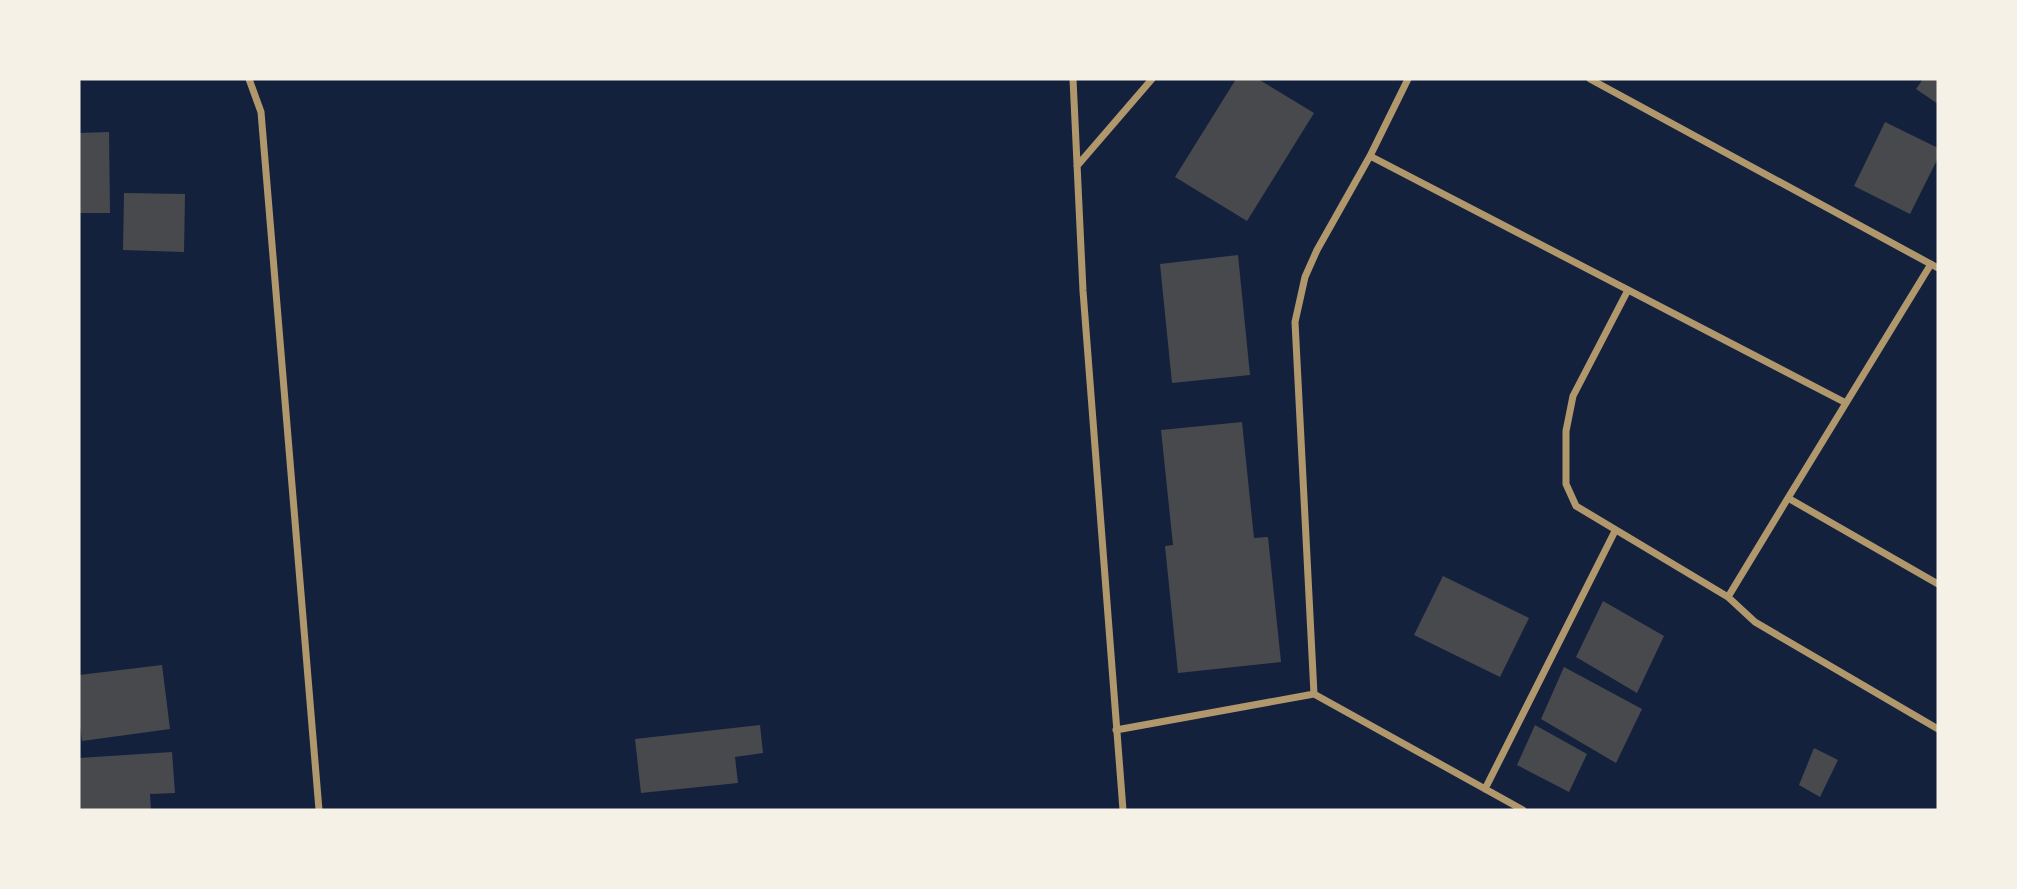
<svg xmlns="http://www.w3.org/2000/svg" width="2017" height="889" font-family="'Titillium Web',sans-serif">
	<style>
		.building { fill: #48494c }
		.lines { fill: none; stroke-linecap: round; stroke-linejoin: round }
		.minor { stroke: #b1986c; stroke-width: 7 }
	</style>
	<rect width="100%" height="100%" fill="#14213d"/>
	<!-- building -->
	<path class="building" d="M1236,79H1258L1314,113L1247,221L1175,177Z
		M1923,79H1938V104L1916,89Z
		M1885,122L1938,148V158L1910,214L1854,186Z
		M109,132L110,213H79V133Z
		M124,193L185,194L184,252L123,250Z
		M1238,255L1250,375L1172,383L1160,264Z
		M1242,422L1254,538L1268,537L1281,662L1178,673L1165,546L1173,545L1161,430Z
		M1443,576L1529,618L1500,677L1414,635Z
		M1603,601L1664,636L1637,693L1576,657Z
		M162,665L170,729L82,741L79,717V675Z
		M1564,667L1642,709L1616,763L1541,719Z
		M760,725L763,753L735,757L738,783L641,793L635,739Z
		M1535,725L1587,754L1569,792L1517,765Z
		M1814,748L1838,760L1820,797L1799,785Z
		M172,752L175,793L150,794L151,810H79V758Z"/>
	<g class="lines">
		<!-- minor -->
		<path class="minor" d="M249,79L261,112L319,810
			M1073,79L1083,291L1123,810
			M1590,79L1938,268
			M1370,156L1408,79
			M1077,166L1152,79
			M1931,264L1788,498L1938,584
			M1628,290L1573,396L1566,431V484L1576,506L1728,597L1788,498
			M1728,597L1755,622L1938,729
			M1314,694L1295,322L1305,277L1317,250L1370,156L1846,403
			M1116,730L1314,694L1523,810
			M1485,789L1615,531"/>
	</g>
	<!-- border -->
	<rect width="2017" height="889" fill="none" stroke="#f6f1e7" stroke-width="161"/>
</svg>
